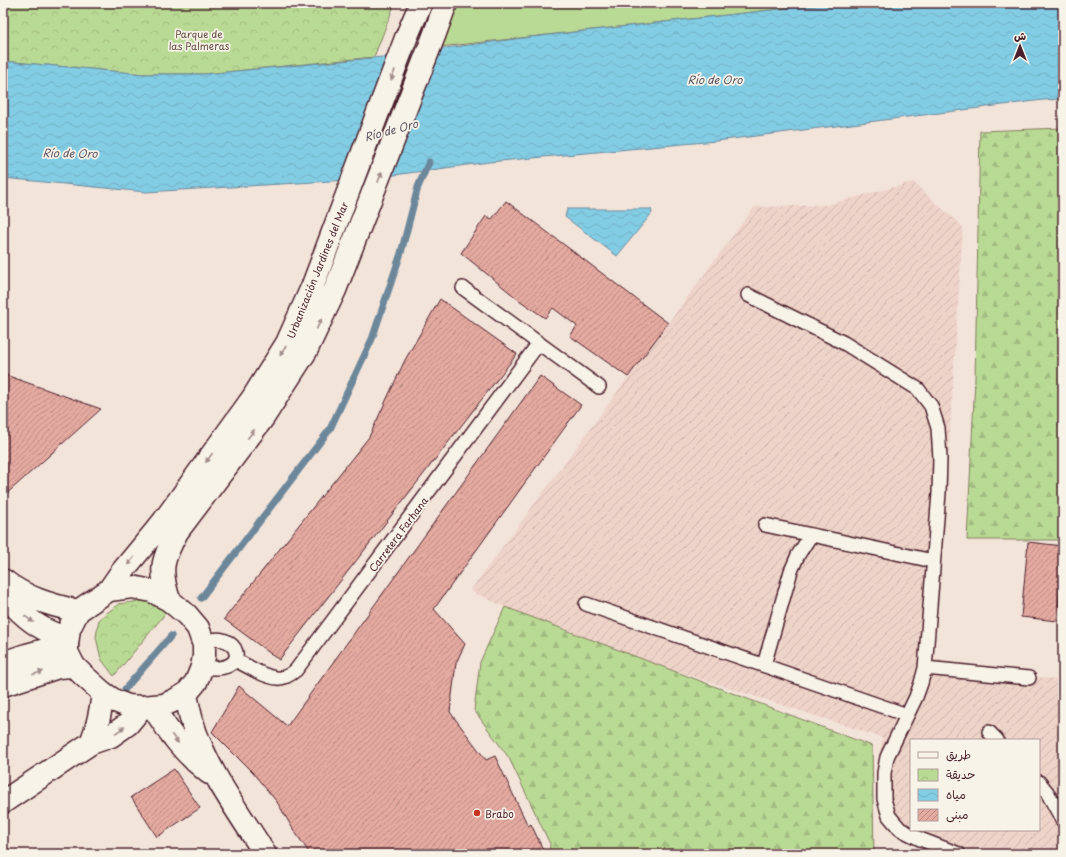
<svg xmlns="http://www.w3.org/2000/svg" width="1066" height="857" font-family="'Playpen Sans','Playpen Sans Arabic',sans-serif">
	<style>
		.industrial { fill: url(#industrial-furrows); fill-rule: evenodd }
		.grass { fill: #b9da94; stroke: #827c60 }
		.forest { fill: url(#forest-firs); stroke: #827c60 }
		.park { fill: url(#park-crowns); stroke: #827c60 }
		.water { fill: url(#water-waves); stroke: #6c879a }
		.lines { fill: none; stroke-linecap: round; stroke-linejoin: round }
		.stream { stroke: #6c879a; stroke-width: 7 }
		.building { fill: url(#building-hatch); stroke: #4a1f2b }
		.lane-casing { stroke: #4a1f2b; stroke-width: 16 }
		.street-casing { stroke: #4a1f2b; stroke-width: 25 }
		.secondary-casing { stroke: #4a1f2b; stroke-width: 25 }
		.lane { stroke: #f7f3e8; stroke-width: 13 }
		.street { stroke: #f7f3e8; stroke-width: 22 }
		.secondary { stroke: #f7f3e8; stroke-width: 22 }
		.oneway { fill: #a0898a }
		.poi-dot { fill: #c8321e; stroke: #f7f3e8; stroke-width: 1.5 }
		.labels { text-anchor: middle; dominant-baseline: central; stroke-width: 3.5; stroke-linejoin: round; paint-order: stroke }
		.park-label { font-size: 10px; fill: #664e45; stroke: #f7f3e8 }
		.street-label { font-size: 10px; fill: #4a1f2b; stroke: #f7f3e8 }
		.poi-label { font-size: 10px; fill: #4a1f2b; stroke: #f7f3e8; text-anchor: start }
		.water-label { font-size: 11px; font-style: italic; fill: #5b5362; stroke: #f7f3e8 }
	</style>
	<defs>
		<pattern id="industrial-furrows" width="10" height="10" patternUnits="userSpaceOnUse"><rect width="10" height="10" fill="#eed3c9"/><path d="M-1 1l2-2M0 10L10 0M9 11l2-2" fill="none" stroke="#ceb5ad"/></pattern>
		<pattern id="forest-firs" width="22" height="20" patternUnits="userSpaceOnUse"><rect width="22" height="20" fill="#b9da94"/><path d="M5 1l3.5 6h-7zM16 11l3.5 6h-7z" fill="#a1bb80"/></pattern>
		<pattern id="park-crowns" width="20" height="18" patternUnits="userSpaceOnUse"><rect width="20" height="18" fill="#b9da94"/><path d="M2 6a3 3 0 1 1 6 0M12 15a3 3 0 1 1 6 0" fill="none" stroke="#a1bb80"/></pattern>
		<pattern id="water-waves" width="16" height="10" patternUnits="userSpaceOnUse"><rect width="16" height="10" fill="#83cde4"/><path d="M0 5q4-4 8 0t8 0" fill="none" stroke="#73b0c4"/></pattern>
		<pattern id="building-hatch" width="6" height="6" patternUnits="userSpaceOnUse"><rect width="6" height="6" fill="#e4aaa0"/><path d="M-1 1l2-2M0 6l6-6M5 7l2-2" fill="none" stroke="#bb8a83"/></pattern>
	</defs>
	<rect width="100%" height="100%" fill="#f3e4da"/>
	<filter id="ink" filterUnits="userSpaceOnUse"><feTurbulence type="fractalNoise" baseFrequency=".025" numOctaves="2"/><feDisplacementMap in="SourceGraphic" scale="8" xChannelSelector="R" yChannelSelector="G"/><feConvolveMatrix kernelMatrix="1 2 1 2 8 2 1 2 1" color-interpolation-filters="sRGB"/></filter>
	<g filter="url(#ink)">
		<!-- industrial -->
		<path class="industrial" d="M913,182L963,227L946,492L933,658L1063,681V854H938L922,848L903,838L891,826L882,812L876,785L882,738L856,729L645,661L525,616L470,591L754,207L826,205ZM911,740H1039V830H911Z"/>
		<!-- grass -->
		<path class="grass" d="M456,3H834L439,47Z"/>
		<!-- forest -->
		<path class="forest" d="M1063,128V540H967L975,379L980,131Z
			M505,607L872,746L874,854H549L550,844L509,758L474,710L480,662Z"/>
		<!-- park -->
		<path class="park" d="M3,3H395L374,57L205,74H144L3,61Z
			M147,600L169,609L114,676L101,659L96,637L99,619L119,604Z"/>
		<!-- water -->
		<path class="water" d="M834,3H1063V99L1043,100L716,141L489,162L365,179L146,192L3,178V61L144,74H205L383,57L414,52L531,37Z
			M567,209H651L652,213L617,256L565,217Z"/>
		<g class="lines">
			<!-- stream -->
			<path class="stream" d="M201,598L330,429L372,339L401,253L418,187L429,162
				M125,689L171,636"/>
		</g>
		<!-- building -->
		<path class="building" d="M506,201L668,323L628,377L570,336L577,326L553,308L545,318L519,300L461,253L486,216L492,219Z
			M440,299L517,354L279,660L224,619L369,437L405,360Z
			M3,374L101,409L3,497Z
			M540,376L581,405L434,609L465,644L456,663L450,712L486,760L495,756L528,826L531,824L545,854H310L293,829L277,802L252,772L212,732L239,686L287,726Z
			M1028,542L1063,546V574H1061L1057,621L1021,617Z
			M174,769L200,808L157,837L131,797Z"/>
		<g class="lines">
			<!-- lane casing -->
			<g class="lane-casing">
				<path id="lane" d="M463,288L599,387
					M748,295L844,343L918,389L931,406L938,428L940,458L939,493L926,656L925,668L921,683L916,697L887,757L884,773V799L889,816L900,829L920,839L959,854
					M765,525L933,561
					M586,604L907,715
					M235,660C243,664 251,668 258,672C274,679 282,682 296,670L539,343
					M764,665L791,571L798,555L811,535
					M202,667C253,675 239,634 212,640C209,641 206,643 204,645
					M925,668L1029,678
					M989,732L997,740
					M1039,782L1047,792L1063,821"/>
			</g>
			<!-- street casing -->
			<g class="street-casing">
				<path id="street" d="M3,663L26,655L67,644
					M3,685L58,667L74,666
					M91,743C98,726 101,711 103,693
					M3,802L91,743L111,736L128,724L142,707"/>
			</g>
			<!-- secondary casing -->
			<g class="secondary-casing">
				<path id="secondary" d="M3,580C26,598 50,605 78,611
					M132,587L152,591L169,600L187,615L198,628L204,645V656L202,667L196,682L186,694L175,700L164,705L142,707L128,706L115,701L103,693L83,675L74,666L67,652V644L69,629L78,611L109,590Z
					M3,590C11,605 29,621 44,629C51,633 60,636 67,639
					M109,590L120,574L163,522L252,399L287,343L313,285L406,38L421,3
					M169,600C159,569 162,560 177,532L263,418L306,351L335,290L434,36L446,3
					M186,694C189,710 192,726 199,741C215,781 242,817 265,854
					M153,707C169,733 185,754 209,773"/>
			</g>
			<!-- lane -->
			<use href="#lane" class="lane"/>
			<!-- street -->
			<use href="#street" class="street"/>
			<!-- secondary -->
			<use href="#secondary" class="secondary"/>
		</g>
		<!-- one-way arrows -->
		<defs><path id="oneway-solid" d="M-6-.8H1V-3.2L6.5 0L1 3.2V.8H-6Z"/></defs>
		<g class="oneway">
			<use href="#oneway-solid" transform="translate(393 75) rotate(111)"/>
			<use href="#oneway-solid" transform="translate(380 177) rotate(-69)"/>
			<use href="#oneway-solid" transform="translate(319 324) rotate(-64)"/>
			<use href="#oneway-solid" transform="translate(283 351) rotate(122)"/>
			<use href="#oneway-solid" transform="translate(251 434) rotate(-53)"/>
			<use href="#oneway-solid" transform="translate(209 458) rotate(126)"/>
			<use href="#oneway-solid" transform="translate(131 561) rotate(129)"/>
			<use href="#oneway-solid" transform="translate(29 619) rotate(35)"/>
			<use href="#oneway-solid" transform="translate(38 673) rotate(-18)"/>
			<use href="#oneway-solid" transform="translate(120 730) rotate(-35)"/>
			<use href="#oneway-solid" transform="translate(175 739) rotate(52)"/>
		</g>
	</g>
	<!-- markers -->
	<circle class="poi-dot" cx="477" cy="813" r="4"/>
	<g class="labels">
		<!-- park labels -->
		<g class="park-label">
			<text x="199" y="33">Parque de<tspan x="199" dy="12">las Palmeras</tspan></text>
		</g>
		<!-- street labels -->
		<g class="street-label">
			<text transform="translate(317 270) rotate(-68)">Urbanización Jardines del Mar</text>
			<text transform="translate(398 534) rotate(-53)">Carretera Farhana</text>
		</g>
		<!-- poi labels -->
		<g class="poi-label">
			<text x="485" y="813">Brabo</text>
		</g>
		<!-- water labels -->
		<g class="water-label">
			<text x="715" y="79">Río de Oro</text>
			<text transform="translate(391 130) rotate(-15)">Río de Oro</text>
			<text transform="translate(70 153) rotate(1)">Río de Oro</text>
		</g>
	</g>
	<!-- margin -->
	<rect width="1066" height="857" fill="none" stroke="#f7f3e8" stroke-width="16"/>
	<rect x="8" y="8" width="1050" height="841" fill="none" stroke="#4a1f2b" stroke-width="1.5" filter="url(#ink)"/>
	<!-- legend -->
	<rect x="910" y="739" width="130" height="92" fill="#f7f3e8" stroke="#b29e9c"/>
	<rect x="918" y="752" width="20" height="6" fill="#f7f3e8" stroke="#b29e9c"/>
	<text x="946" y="759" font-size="12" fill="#4a1f2b">طريق</text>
	<rect x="918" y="769" width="20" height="12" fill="url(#park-crowns)" stroke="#b29e9c"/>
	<text x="946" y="779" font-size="12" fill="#4a1f2b">حديقة</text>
	<rect x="918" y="789" width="20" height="12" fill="url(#water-waves)" stroke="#b29e9c"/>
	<text x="946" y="799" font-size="12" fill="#4a1f2b">مياه</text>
	<rect x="918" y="809" width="20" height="12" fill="url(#building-hatch)" stroke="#b29e9c"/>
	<text x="946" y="819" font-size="12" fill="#4a1f2b">مبنى</text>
	<!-- north arrow -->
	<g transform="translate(1020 46)" stroke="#f7f3e8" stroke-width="3" paint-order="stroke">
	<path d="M0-3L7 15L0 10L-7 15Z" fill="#4a1f2b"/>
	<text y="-6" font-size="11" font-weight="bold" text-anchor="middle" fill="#4a1f2b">ش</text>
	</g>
</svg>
